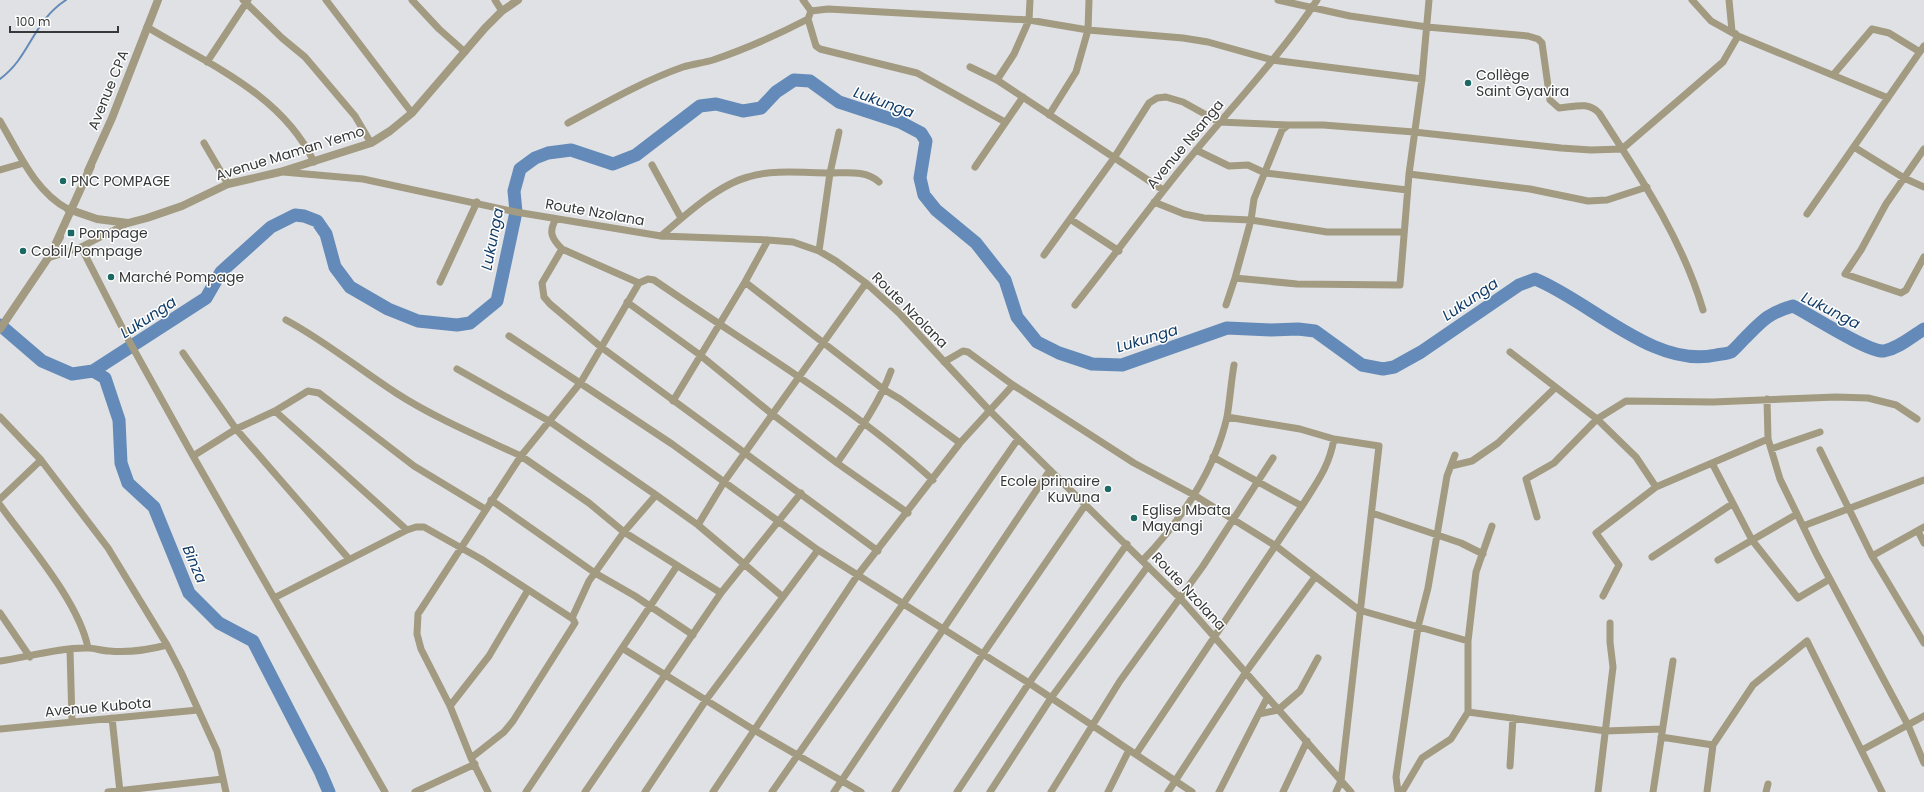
<svg xmlns="http://www.w3.org/2000/svg" width="1924" height="792" font-family="Poppins,sans-serif">
	<style>
		.lines { fill: none; stroke-linecap: round; stroke-linejoin: round }
		.stream { stroke: #638ab8; stroke-width: 2 }
		.river { stroke: #638ab8; stroke-width: 13 }
		.minor { stroke: #a29a81; stroke-width: 7 }
		.tertiary { stroke: #a29a81; stroke-width: 8 }
		.tertiary-bridge { stroke: #a29a81; stroke-width: 8 }
		.poi-dot { fill: #1b6864; stroke: #fff; stroke-width: 1.5 }
		.labels { text-anchor: middle; dominant-baseline: central; stroke-width: 3; stroke-linejoin: round; paint-order: stroke }
		.poi-label { font-size: 14px; fill: #373839; stroke: #fff; text-anchor: start }
		.street-label { font-size: 14px; fill: #373839; stroke: #fff }
		.water-label { font-size: 15px; font-style: italic; fill: #113c68; stroke: #fff }
	</style>
	<rect width="100%" height="100%" fill="#dfe1e4"/>
	<g class="lines">
		<!-- stream -->
		<path class="stream" d="M0,79C31,56 32,22 66,0"/>
		<!-- river -->
		<path class="river" d="M0,325L42,361L72,374L93,371L206,298L221,272L271,227L295,215L304,216L317,221L326,234L335,267L350,287L388,309L418,321L457,325L470,323L497,301L516,212L514,191L520,169L535,158L548,153L571,150L613,164L636,155L700,106L716,104L743,111L761,108L776,92L794,80L810,81L839,102L900,122L921,133L926,141L920,178L924,195L936,210L976,243L1005,280L1017,317L1037,342L1059,353L1092,364L1122,365L1227,328L1271,330L1298,329L1315,331L1362,365L1383,369L1394,367L1421,352L1519,285L1535,279C1590,301 1654,369 1716,355C1720,354 1727,354 1731,352C1735,349 1740,343 1744,339C1762,321 1768,313 1793,306C1809,314 1869,353 1884,351C1899,348 1911,337 1924,329
			M93,371L105,378L119,420L121,463L128,483L154,507L189,593L219,623L253,641L320,771L329,792"/>
		<!-- minor -->
		<path class="minor" d="M243,0L282,38L305,57L355,116L371,143
			M326,0L412,113
			M412,0L439,29L465,52
			M495,0L502,11
			M803,0L811,11
			M1278,0L1350,16L1427,27L1528,36L1538,39L1542,43L1550,100L1559,108C1574,107 1588,101 1599,113C1639,175 1682,238 1703,310
			M1692,0L1711,21L1738,36L1888,98
			M1729,0L1732,31L1736,34
			M811,11L828,9L1029,20L1088,30L1183,38L1208,42L1272,60L1422,79
			M808,19L816,46L820,49L917,73L1005,122
			M147,27C208,64 282,94 314,162
			M207,62L248,0
			M970,67L997,80L1163,190
			M1833,75L1872,29L1889,33L1920,52
			M997,80L1014,54L1029,20L1030,0
			M1049,115L1076,72L1088,30L1089,0
			M0,121C18,151 35,192 68,209
			M568,123C605,103 643,81 683,67C693,64 703,63 713,60C746,49 777,35 808,19L811,11
			M204,143L228,184
			M1854,147L1904,178L1924,187
			M1924,149L1886,204L1861,250L1845,274L1901,293L1906,290L1924,257
			M1196,150L1229,166L1248,165L1265,173L1407,190
			M652,165L681,218
			M975,167L1023,97
			M0,170L24,163
			M283,172L363,179L516,212L661,236L768,240L793,242L819,251L836,261L866,283L900,314L989,410L1180,598L1351,792
			M1409,174L1530,189L1588,201L1607,200L1647,187
			M1154,202L1184,214L1204,218L1251,220L1327,232H1404
			M1807,214L1924,46
			M556,219C548,232 552,239 562,249L639,283
			M1070,219L1119,251
			M661,236C684,216 718,185 748,177C774,169 804,173 830,173C847,173 866,170 879,182
			M81,247L128,339L193,456L385,792
			M562,249L542,283L544,297L550,304L601,347L878,551
			M819,251L830,173L839,132
			M1044,255L1114,158L1149,103L1157,98L1166,97L1183,102L1219,122L1288,125
			M48,258L81,247L128,223
			M1235,278L1297,284L1400,285L1409,174L1422,79L1429,0
			M440,282L477,202
			M745,282L883,389L900,399L960,443
			M627,302L700,355L772,414L837,463L908,513
			M1075,305C1115,255 1152,203 1193,154C1235,103 1281,55 1317,0
			M1226,305L1235,278L1251,220L1254,199L1282,130L1288,125H1323L1414,132L1561,148L1591,150L1622,149L1723,62L1738,36
			M286,320C325,341 359,369 396,393C435,418 478,436 521,456L589,503L624,532L721,593
			M509,336L672,444L818,550L1029,683L1192,792
			M1510,352L1597,419L1636,457L1656,487
			M183,353L236,429L349,559
			M944,362L963,351L968,352L1013,385L1134,463L1194,495L1276,546L1359,610L1468,641
			M457,369L549,421L656,495L698,525L783,597
			M1767,399L1768,439L1780,479L1817,555L1908,725L1924,763
			M673,401L745,282L768,240
			M275,411L407,530
			M0,417L41,460L108,548L167,645L181,672L217,751L226,792
			M1227,417L1300,429L1334,439L1379,446L1341,781L1336,792
			M1771,449L1820,432
			M1820,450L1872,556L1924,643
			M193,456L236,429L275,411L308,391L319,393L414,466L485,509
			M1213,457L1302,506
			M837,463C857,434 879,404 891,371
			M1712,463L1752,540L1798,598L1830,579
			M1451,466L1472,461L1498,443L1555,388
			M0,499L41,460
			M491,500L595,573L635,596L693,635
			M0,505C28,544 79,602 88,648
			M1372,513L1461,543L1483,554
			M1537,517L1526,479L1554,463L1597,419L1626,401L1713,402L1836,397L1868,398L1896,405L1917,419
			M698,525L724,482L866,283
			M1803,526L1924,480
			M1918,531L1924,543
			M1872,556L1924,527
			M1652,557L1732,504
			M1143,560C1180,522 1215,470 1227,417C1230,400 1231,382 1234,365
			M1718,560L1797,514
			M1603,596L1619,565L1596,533L1656,487L1768,439
			M274,598L407,530L416,527H424L481,559L573,619L575,623L513,721L504,732L471,758
			M0,613L30,657
			M572,618L589,581L624,532L656,495
			M622,648L754,730L861,792
			M70,649L72,722
			M0,661C27,657 62,647 88,648C95,648 102,651 109,651C129,653 148,650 167,645
			M450,706L489,656L528,590
			M1468,712L1606,731L1662,729
			M1259,714L1278,710L1300,691L1318,658
			M112,718L120,792
			M0,729L198,710
			M1661,737L1713,745L1753,685L1807,641L1882,792
			M1862,750L1924,716
			M1136,754L1302,506C1317,482 1329,467 1334,439
			M1510,766L1513,718
			M108,792L223,779
			M415,792L475,764
			M488,792L471,758L450,706L421,649L417,634L418,614L521,456L581,382L639,283L648,279L654,280C748,345 848,403 933,480
			M526,792L677,566
			M585,792L721,593L801,493
			M645,792L706,700L818,550
			M713,792L857,576L960,443L1013,385
			M772,792L1018,439
			M834,792L1050,470
			M895,792L983,654L1086,504
			M957,792L1029,683L1127,544
			M990,792L1051,698L1148,566
			M1051,792L1120,681L1203,566L1273,458
			M1108,792L1129,750
			M1168,792L1246,672L1315,577
			M1219,792L1267,698
			M1283,792L1307,741
			M1398,792L1396,777L1418,627L1428,588L1447,476L1455,455
			M1402,792L1422,758L1451,739L1468,712V641L1476,572L1492,526
			M1598,792L1613,667L1610,642V623
			M1653,792L1673,661
			M1707,792L1713,745
			M1766,792L1768,784"/>
		<!-- tertiary -->
		<path class="tertiary" d="M88,171L112,118L158,0
			M68,209L97,219L128,223L147,218L182,206L228,184L280,172L371,143L390,131L412,113L485,28L502,11L518,0
			M0,329L48,258L60,237"/>
		<!-- tertiary-bridge -->
		<path class="tertiary-bridge" d="M56,243L91,166"/>
	</g>
	<!-- markers -->
	<g class="poi-dot">
		<circle cx="1468" cy="83" r="4"/>
		<circle cx="63" cy="181" r="4"/>
		<rect x="67" y="229" width="8" height="8" rx="2"/>
		<circle cx="23" cy="251" r="4"/>
		<circle cx="111" cy="277" r="4"/>
		<circle cx="1108" cy="489" r="4"/>
		<circle cx="1134" cy="518" r="4"/>
	</g>
	<g class="labels">
		<!-- poi labels -->
		<g class="poi-label">
			<text x="1476" y="75">Collège<tspan x="1476" dy="16">Saint Gyavira</tspan></text>
			<text x="71" y="181">PNC POMPAGE</text>
			<text x="79" y="233">Pompage</text>
			<text x="31" y="251">Cobil/Pompage</text>
			<text x="119" y="277">Marché Pompage</text>
			<text x="1100" y="481" text-anchor="end">Ecole primaire<tspan x="1100" dy="16">Kuvuna</tspan></text>
			<text x="1142" y="510">Eglise Mbata<tspan x="1142" dy="16">Mayangi</tspan></text>
		</g>
		<!-- street labels -->
		<g class="street-label">
			<text transform="translate(108 90) rotate(-68)">Avenue CPA</text>
			<text transform="translate(1185 144) rotate(-50)">Avenue Nsanga</text>
			<text transform="translate(290 153) rotate(-17)">Avenue Maman Yemo</text>
			<text transform="translate(595 212) rotate(10)">Route Nzolana</text>
			<text transform="translate(910 310) rotate(45)">Route Nzolana</text>
			<text transform="translate(1189 591) rotate(47)">Route Nzolana</text>
			<text transform="translate(98 707) rotate(-5)">Avenue Kubota</text>
		</g>
		<!-- water labels -->
		<g class="water-label">
			<text transform="translate(884 102) rotate(20)">Lukunga</text>
			<text transform="translate(492 239) rotate(-79)">Lukunga</text>
			<text transform="translate(1470 299) rotate(-34)">Lukunga</text>
			<text transform="translate(1831 310) rotate(27)">Lukunga</text>
			<text transform="translate(148 317) rotate(-33)">Lukunga</text>
			<text transform="translate(1147 338) rotate(-17)">Lukunga</text>
			<text transform="translate(195 564) rotate(67)">Binza</text>
		</g>
	</g>
	<!-- scale -->
	<path d="M10 26v6h108v-6" fill="none" stroke="#373839" stroke-width="2"/>
	<text x="16" y="26" font-size="12" fill="#373839" stroke="#ffffff" stroke-width="3" paint-order="stroke">100 m</text>
</svg>
